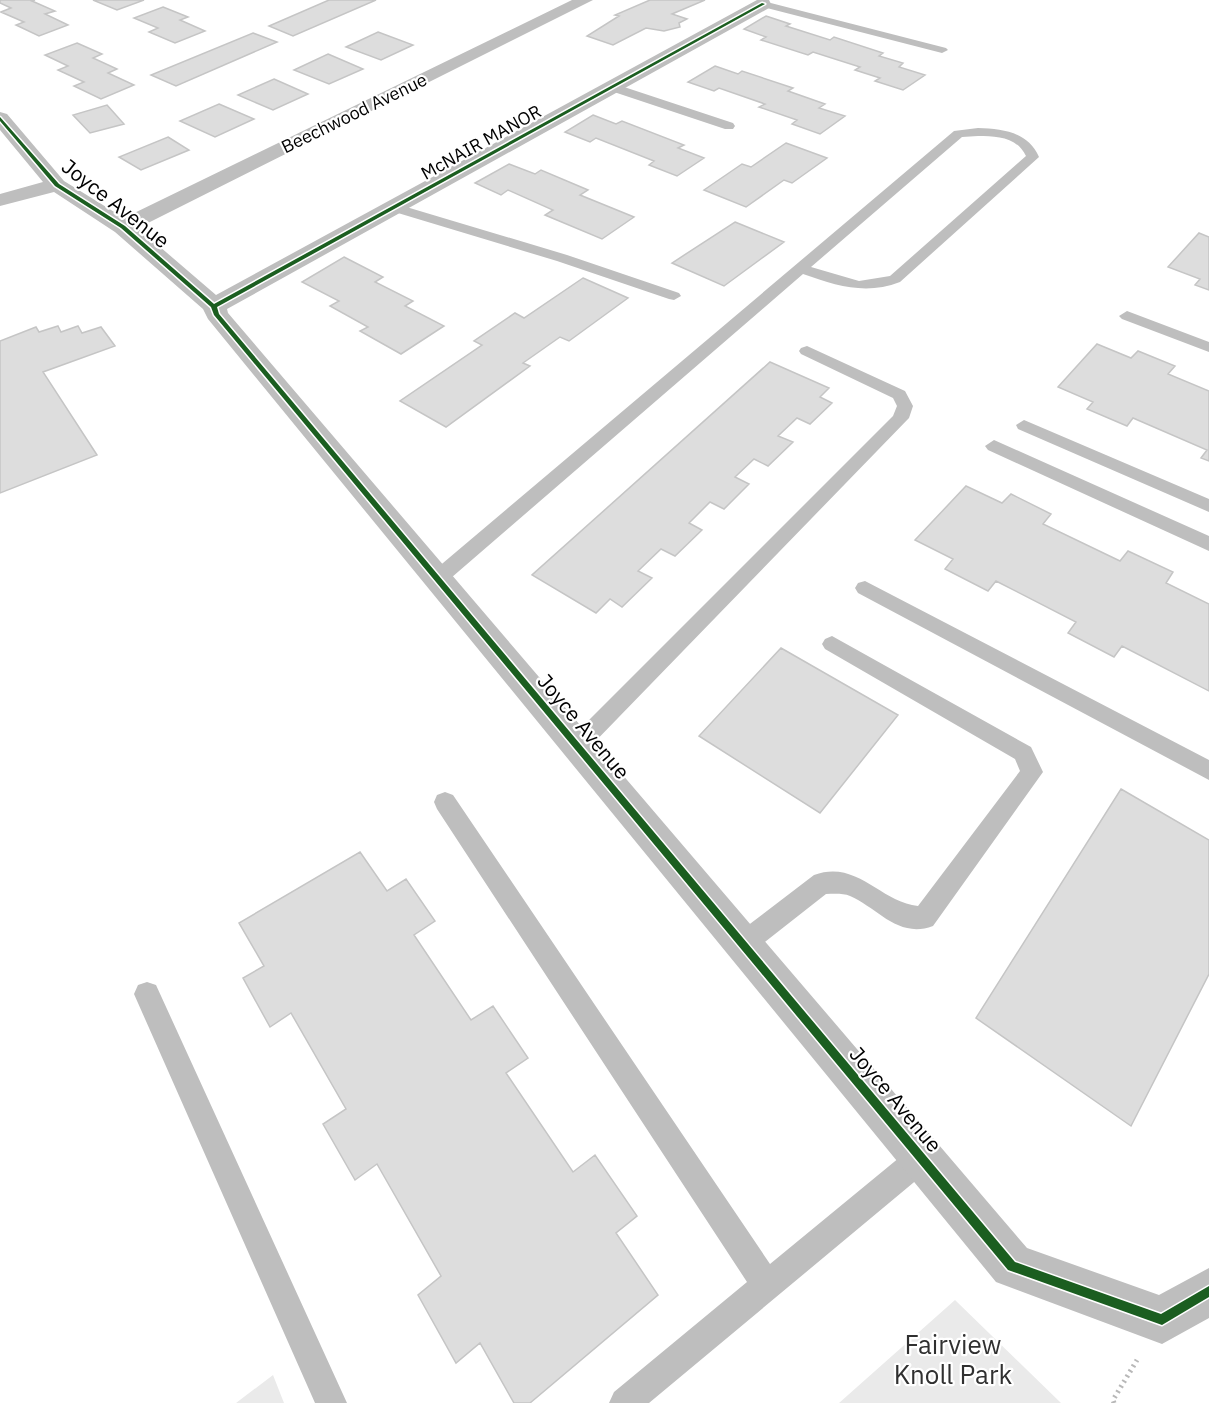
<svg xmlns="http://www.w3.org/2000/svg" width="1209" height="1403" font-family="'IBM Plex Sans',sans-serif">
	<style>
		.green { fill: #eaeaea }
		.building { fill: #ddd; stroke: #c5c5c5; stroke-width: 1.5 }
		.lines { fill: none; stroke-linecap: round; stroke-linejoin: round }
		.path { stroke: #b8b8b8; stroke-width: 5; stroke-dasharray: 2 4; stroke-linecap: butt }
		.lane { fill: #bebebe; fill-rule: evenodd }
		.street { fill: #bebebe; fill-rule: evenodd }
		.cycleway-casing { stroke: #fff; stroke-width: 3 }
		.cycleway { fill: #1b5e20; fill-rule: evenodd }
		.labels { text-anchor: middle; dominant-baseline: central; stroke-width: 4.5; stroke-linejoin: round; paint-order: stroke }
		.far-street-label { font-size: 18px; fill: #000; stroke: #fff }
		.street-label { font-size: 21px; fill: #000; stroke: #fff }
		.near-park-label { font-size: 26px; fill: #303030; stroke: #fff }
	</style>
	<rect width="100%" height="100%" fill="#fff"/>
	<!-- green -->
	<path class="green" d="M955,1300L1061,1403H839Z
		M273,1375L284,1403H236Z"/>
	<!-- building -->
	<path class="building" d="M0,0H35L32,1L55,11L45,14L68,25L39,36L16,25L24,22L1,12L11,8L0,3Z
		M93,0H144L117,10Z
		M329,0H376L293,36L269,26Z
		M650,0H705L672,14L687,19L679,23L680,27L664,31L646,28L613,45L587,36L619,16L615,15Z
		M163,7L188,17L180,20L205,31L175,43L149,32L158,28L134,18Z
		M766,16L790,24L786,26L830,40L834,37L883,53L879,56L903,63L899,67L925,75L903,90L875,81L880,78L855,70L860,67L813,52L808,55L761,40L766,37L744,29Z
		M378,32L413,45L381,60L346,47Z
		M253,33L277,42L176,86L151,75Z
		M77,43L102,54L93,58L117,69L108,73L134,85L101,99L74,86L84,82L58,70L68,66L45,55Z
		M328,54L363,69L329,84L294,70Z
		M715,66L738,74L742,71L793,88L788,91L825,104L819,108L845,116L820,134L792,124L797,120L759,107L765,104L719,88L714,91L688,82Z
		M274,79L308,94L273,110L238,95Z
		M219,104L254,119L215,137L180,121Z
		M107,105L124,124L90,133L73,115Z
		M593,115L616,124L622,121L684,145L678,148L704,158L677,176L649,165L654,161L596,138L590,142L565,132Z
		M168,137L189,150L141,170L119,157Z
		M786,143L827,158L792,183L784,180L746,207L704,190L742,164L751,167Z
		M509,164L535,174L541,170L588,190L580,195L634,217L602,239L545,215L553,210L508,190L501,195L475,183Z
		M735,222L784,242L724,286L672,263Z
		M1199,233L1209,237V290L1195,285L1200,279L1168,267Z
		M344,257L383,277L375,282L413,301L405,306L444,326L401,354L360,331L368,327L330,306L339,301L302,282Z
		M583,278L628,298L569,341L560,337L523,363L530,366L446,427L400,401L482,345L474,341L515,313L524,318Z
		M58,326L61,332L78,326L82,333L101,327L115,346L43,372L97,455L0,493V341L36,327L39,332Z
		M1097,344L1131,358L1138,351L1175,366L1168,374L1209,391V461L1201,458L1207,450L1133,418L1127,426L1087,409L1093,402L1058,387Z
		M770,362L829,388L820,397L832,403L810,424L797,418L778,436L793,442L768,466L754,459L735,477L749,484L724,509L710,502L689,523L702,530L675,556L661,549L638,571L652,578L622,607L610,599L596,613L532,575Z
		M966,486L1002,503L1011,494L1051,514L1043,524L1120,561L1128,551L1173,572L1166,583L1209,604V691L1122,646L1114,657L1068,633L1076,622L996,581L988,591L945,569L953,559L915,540Z
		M781,648L898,715L820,813L699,736Z
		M1121,789L1209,840V974L1131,1126L976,1018Z
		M360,852L387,891L406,879L435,921L414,935L471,1020L493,1006L528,1058L506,1073L573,1172L595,1155L637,1216L616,1233L658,1295L530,1403H514L480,1343L456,1363L418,1295L441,1276L377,1164L355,1180L323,1124L346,1109L291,1013L270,1027L243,978L264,966L239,923Z"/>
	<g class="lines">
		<!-- path -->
		<path class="path" d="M1114,1403L1113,1400L1137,1360"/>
		<!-- lane -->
		<path class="lane" d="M763,1L946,48L948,50L942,53L759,6V2Z
			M612,83L733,123L735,126L733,129H725L608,90L606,87Z
			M978,128C1004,129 1028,132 1039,157L900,282C866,295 837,286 803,274L444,584H430L427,579L430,574L954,131ZM978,136C997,136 1017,137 1026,156L890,276L859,281L811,267L962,137Z
			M393,203L567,255L679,293L681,296L674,300L669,299L557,261L388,210V204Z
			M1127,311L1209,342V352L1122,319L1119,316Z
			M807,346L905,391L913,406L909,418L585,752L577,755L569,752L566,746L569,740L893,416L897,406L893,398L801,354L799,351L801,348Z
			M1024,420L1209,499V512L1018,429L1016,425Z
			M994,440L1209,536V551L988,450L985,446Z
			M865,581L1209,760V780L858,593L855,588L858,583Z
			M832,636L1031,747L1043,772L933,926C898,939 878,908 850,896C843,893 833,894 826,894L752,952L743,955L734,952L731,944L734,936L814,875C857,859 880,902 918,906L1020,771L1015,759L825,649L822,644L825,639Z
			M445,792L453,795L770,1264L911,1148L921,1144L931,1148L935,1158L931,1168L649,1403H609L614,1392L747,1282L437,809L434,802L437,795Z
			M147,982L156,985L347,1403H315L134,994L138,985Z"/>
		<!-- street -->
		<path class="street" d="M572,0H593L138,228L216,295L757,0H769L771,4L769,8L227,309L228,313L1027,1248L1159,1295L1209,1268V1318L1162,1344L996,1282L208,319L203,309L115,232L54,192L0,206V194L43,182L0,130V112L7,114L64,181L124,218Z"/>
		<!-- cycleway casing -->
		<g class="cycleway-casing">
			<path id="cycleway" d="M762,3L765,4L217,307L219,314L1015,1262L1161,1314L1209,1286V1297L1162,1325L1008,1270L214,315L211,307L121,228L55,186L0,121V117L59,184L125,226L214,304Z"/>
		</g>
		<!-- cycleway -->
		<use href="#cycleway" class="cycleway"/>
	</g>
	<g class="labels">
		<!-- far-street labels -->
		<g class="far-street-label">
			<text transform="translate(354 113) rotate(-26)">Beechwood Avenue</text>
			<text transform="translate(481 142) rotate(-29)">McNAIR MANOR</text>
		</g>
		<!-- street labels -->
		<g class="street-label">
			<text transform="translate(116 203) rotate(38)">Joyce Avenue</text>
			<text transform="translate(584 726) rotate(50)">Joyce Avenue</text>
			<text transform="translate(896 1099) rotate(50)">Joyce Avenue</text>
		</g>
		<!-- near-park labels -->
		<g class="near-park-label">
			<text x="953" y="1344">Fairview<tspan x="953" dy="30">Knoll Park</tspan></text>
		</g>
	</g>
</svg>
